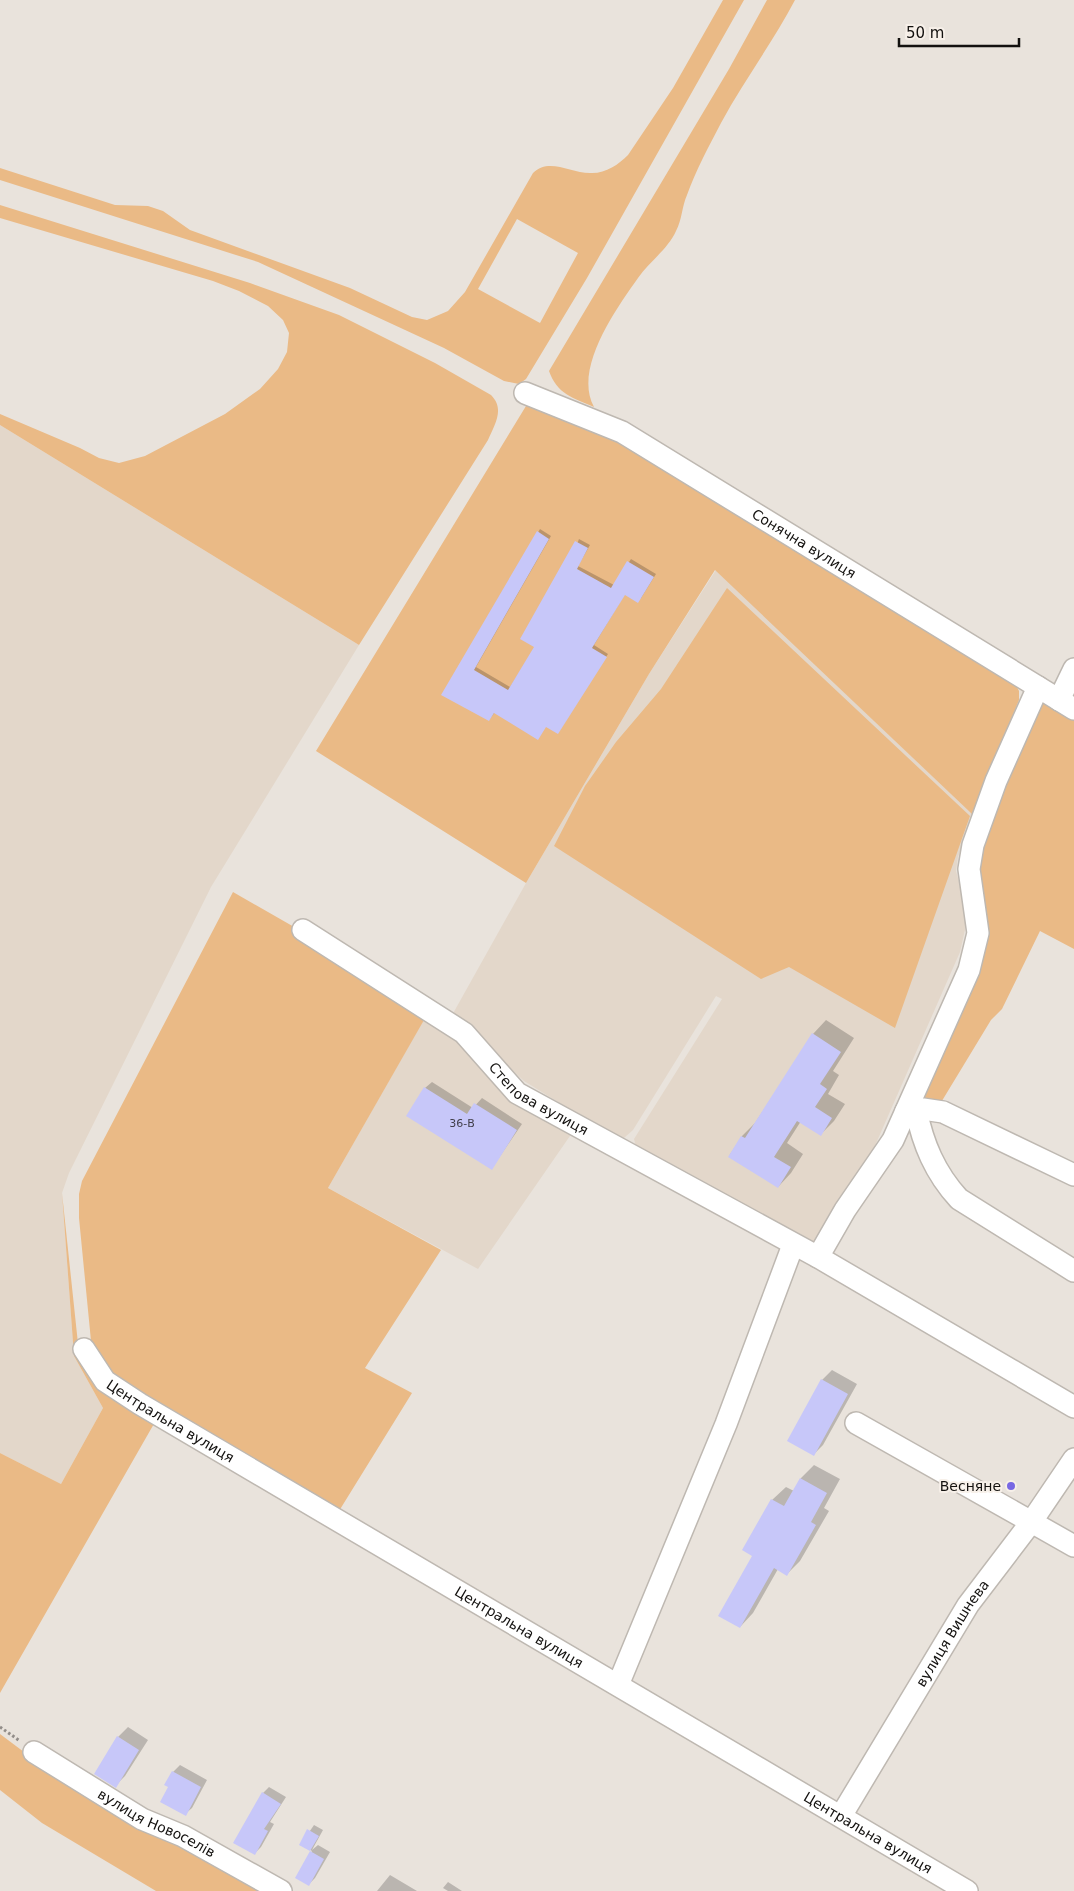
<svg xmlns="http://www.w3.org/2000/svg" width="1074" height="1891" font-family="'DejaVu Sans',sans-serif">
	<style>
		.built { fill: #e3d7ca }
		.green { fill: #eaba86; fill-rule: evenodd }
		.shadow { fill: #0003 }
		.building { fill: #c7c7f9 }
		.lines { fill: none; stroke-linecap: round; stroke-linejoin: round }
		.minor-casing { stroke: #beb8b1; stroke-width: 24 }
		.path { stroke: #928d89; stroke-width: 3; stroke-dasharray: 2.5 2.5; stroke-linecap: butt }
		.minor { stroke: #fff; stroke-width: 21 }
		.poi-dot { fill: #7868e3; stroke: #f7f0e9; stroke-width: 2 }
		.labels { text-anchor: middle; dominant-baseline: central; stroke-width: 4; stroke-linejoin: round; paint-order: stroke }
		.number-label { font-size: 11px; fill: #403e4a }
		.street-label { font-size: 14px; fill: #13110f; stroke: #f7f0e9 }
		.poi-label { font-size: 14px; fill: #13110f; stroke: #f7f0e9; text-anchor: end }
	</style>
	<rect width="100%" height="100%" fill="#e9e3dc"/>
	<!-- built -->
	<path class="built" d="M0,425L359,645L211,887L69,1173L62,1193L74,1356L103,1408L61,1484L0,1453Z
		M716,570L973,815L958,857L956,871L965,903L967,921L960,952L874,1148L842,1194L813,1244L636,1147L634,1139L722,999L716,996L633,1130L624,1138L618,1139L524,1081L465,1026L451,1017L526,883L649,674Z
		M428,1012L572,1133L478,1269L328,1188Z"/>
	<!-- green -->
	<path class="green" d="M723,0H744L587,278L526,379L519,384L504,381L444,348L258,262L0,180V168L115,205L148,206L163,211L190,230L350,288L412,317L427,320L448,311L465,292L533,173C549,157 570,173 590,173C605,174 618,165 628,155L673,88ZM517,219L578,253L540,323L478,289Z
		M767,0H795C773,42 743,82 721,123C709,146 696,170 687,195C682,206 682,220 676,231C668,249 649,262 638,278C616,309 573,369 594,407C573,398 557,394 549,371L729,69Z
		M0,205L250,283L339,315L435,363L491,395C505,409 495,424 488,440L359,645L0,425V414L80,448L99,458L119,463L145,456L225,414L260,389L278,369L287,352L289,333L283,320L268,306L239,291L213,281L0,218Z
		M531,403L608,435L1016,685L1019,691V700L973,815L715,570L649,674L526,883L316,751L526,406Z
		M727,588L970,816L895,1028L789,967L761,979L554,846L585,786L616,742L661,689Z
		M1038,700L1074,716V949L1040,931L1002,1009L991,1020L934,1114L916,1094L979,949L972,869Z
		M233,892L432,1006L328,1188L441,1250L365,1368L412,1393L339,1511L124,1387L92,1351L79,1218V1194L82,1181Z
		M62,1193L79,1353L155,1422L0,1693V1453L61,1484L103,1408L74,1356Z
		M0,1734L32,1758L271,1891H156L42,1823L0,1790Z"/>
	<!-- shadow -->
	<path class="shadow" d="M540,529L551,536L476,667L510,687L536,646L579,539L590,545L578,566L614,585L631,559L656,574L641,598L625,594L594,645L608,654L558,733L546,726L495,712L489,720L443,695Z
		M826,1020L854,1038L833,1071L839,1075L828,1094L845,1104L834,1121L821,1134L801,1121L787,1143L803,1154L791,1173L778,1187L729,1156L742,1136L755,1123L813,1034Z
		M432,1082L473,1108L482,1098L522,1124L492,1168L425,1088Z
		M832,1370L857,1384L823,1445L813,1455L822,1380Z
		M814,1465L840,1479L824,1508L829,1511L800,1561L787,1574L778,1569L753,1613L740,1627L754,1555L772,1500L786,1487L794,1491L801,1478Z
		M128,1727L148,1740L125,1776L115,1786L118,1737Z
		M180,1765L207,1780L192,1808L185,1814L170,1787L173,1772Z
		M269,1787L286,1797L270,1822L274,1824L261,1847L255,1853L263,1793Z
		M314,1825L323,1830L312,1850L318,1845L330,1852L315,1878L309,1884L297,1878L312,1851L301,1844Z
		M390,1875L417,1891H377Z
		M448,1882L462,1891H448L443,1888Z"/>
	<!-- building -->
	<path class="building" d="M537,531L549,539L474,670L508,690L534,647L520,639L575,541L588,548L577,569L611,588L627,561L654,577L638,603L625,595L592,648L607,657L558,734L546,727L538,740L494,713L489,721L441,695Z
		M812,1033L841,1052L820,1084L827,1089L815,1107L832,1118L821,1136L797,1121L774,1157L791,1167L778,1188L728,1157L741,1136L745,1138Z
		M424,1087L467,1114L474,1103L517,1130L492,1170L406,1116Z
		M821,1379L848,1394L814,1456L787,1441Z
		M800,1478L827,1493L811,1522L816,1525L787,1576L774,1568L740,1628L718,1616L752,1556L742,1550L771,1499L784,1506Z
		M117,1736L139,1750L116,1788L94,1774Z
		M172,1771L201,1787L186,1816L160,1802L168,1787L164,1785Z
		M262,1792L281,1804L264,1829L268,1831L255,1855L233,1843Z
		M307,1829L319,1836L310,1851L299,1845Z
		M310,1851L324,1859L309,1886L295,1878Z"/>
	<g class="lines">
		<!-- minor casing -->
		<g class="minor-casing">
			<g id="minor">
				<path id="s1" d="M525,393L622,432L1074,709"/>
				<path d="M1059,700L1074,669"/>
				<path id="s2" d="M303,930L464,1033L517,1093L818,1257L1074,1407"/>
				<path d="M916,1110C923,1144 935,1173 959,1199L1074,1271"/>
				<path d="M906,1111L923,1109L943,1112L1074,1175"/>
				<path d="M818,1257L845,1210L893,1140L969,970L978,933L969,869L973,845L996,781L1038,687"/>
				<path id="s3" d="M84,1349L105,1381L140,1404L967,1891"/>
				<path d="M856,1423L1074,1546"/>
				<path d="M618,1685L726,1424L793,1245"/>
				<path id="s4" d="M34,1752L142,1819L183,1836L281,1891"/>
				<path id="s5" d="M841,1816L968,1605L1032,1521L1074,1459"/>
			</g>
		</g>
		<!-- path -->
		<path class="path" d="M0,1727L20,1741"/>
		<!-- minor -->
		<use href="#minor" class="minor"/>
	</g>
	<!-- markers -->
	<circle class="poi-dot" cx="1011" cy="1486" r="5"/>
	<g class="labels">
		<!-- number labels -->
		<g class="number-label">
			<text x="462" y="1123">36-В</text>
		</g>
		<!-- street labels -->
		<g class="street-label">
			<text stroke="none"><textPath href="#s1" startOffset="318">Сонячна вулиця</textPath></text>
			<text stroke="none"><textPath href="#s2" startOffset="292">Степова вулиця</textPath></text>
			<text stroke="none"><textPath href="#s3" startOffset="115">Центральна вулиця</textPath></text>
			<text stroke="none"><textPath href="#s3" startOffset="520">Центральна вулиця</textPath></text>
			<text stroke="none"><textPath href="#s5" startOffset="214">вулиця Вишнева</textPath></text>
			<text stroke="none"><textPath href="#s4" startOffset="142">вулиця Новоселів</textPath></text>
			<text stroke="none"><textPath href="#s3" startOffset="925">Центральна вулиця</textPath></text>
		</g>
		<!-- poi labels -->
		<g class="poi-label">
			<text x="1001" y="1486">Весняне</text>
		</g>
	</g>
	<!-- scale -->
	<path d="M899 38v8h120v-8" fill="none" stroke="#13110f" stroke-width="2.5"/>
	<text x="906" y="38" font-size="15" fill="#13110f" stroke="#f7f0e9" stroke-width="4" paint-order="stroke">50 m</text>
</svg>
